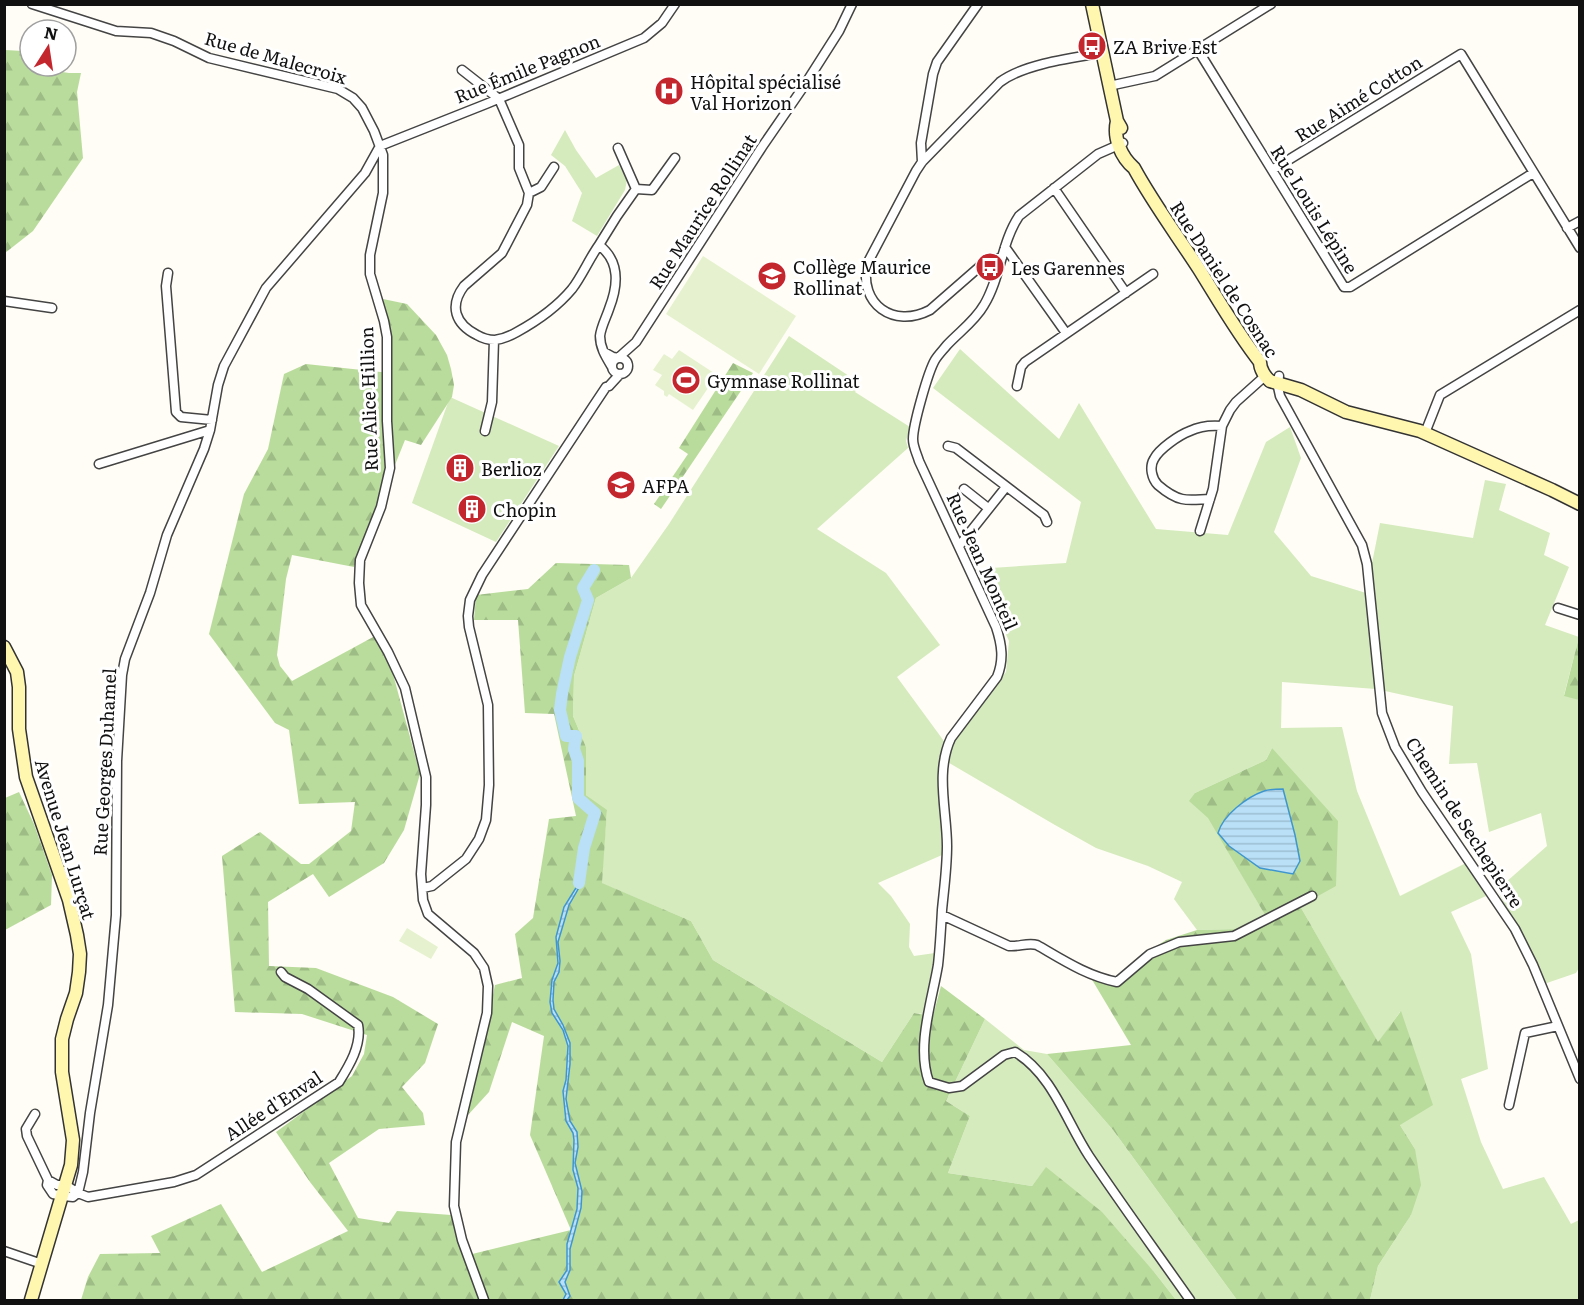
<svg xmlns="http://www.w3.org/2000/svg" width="1584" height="1305" font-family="Literata,serif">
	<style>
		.grass { fill: #d5ebbd }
		.forest { fill: url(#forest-firs) }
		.pitch { fill: #e6f2cf }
		.water { fill: url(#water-rules); stroke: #3f96cf; stroke-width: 1.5 }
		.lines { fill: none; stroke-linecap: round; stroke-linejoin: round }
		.river { stroke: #b9e0f7; stroke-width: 12 }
		.street-casing { stroke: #444; stroke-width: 11 }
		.secondary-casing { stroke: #333; stroke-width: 15 }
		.street { stroke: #fff; stroke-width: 8 }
		.secondary { stroke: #fff6b0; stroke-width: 12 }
		.labels { text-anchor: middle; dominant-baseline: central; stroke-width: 6; stroke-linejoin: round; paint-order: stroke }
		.poi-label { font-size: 18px; fill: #111; stroke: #fff; text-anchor: start }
		.street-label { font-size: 18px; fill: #111; stroke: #fff }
	</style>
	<defs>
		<pattern id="forest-firs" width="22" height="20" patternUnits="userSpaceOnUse" patternTransform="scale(1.5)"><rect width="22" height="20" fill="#b9dc9c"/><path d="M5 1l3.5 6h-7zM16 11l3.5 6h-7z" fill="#9ebc85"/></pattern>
		<pattern id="water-rules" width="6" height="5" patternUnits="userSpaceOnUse" patternTransform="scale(1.5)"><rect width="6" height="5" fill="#b9e0f7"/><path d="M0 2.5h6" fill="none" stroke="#9ebfd3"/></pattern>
	</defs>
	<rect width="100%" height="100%" fill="#fffdf5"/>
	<!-- grass -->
	<path class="grass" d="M565,130L576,150L596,178L619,165L627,180L625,190L597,236L572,221L582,193L565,166L551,155Z
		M789,336L861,384L855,392L910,427L906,441L908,448L817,529L886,573L940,645L897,677L949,748L1006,672L1009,641L976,569L1066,563L1081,502L933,388L960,349L1059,439L1079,403L1156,529L1228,535L1266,442L1290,427L1301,458L1274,532L1311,576L1366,593L1380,523L1473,538L1485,480L1506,484L1499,510L1550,533L1544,555L1569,567L1545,625L1579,637L1564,695L1580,700V966L1576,973L1544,984L1526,944L1497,890L1547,846L1541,813L1489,832L1477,763L1449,764L1453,706L1376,689L1282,682L1281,728L1342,727L1357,791L1400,896L1466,863L1486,896L1451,912L1471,954L1488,1069L1461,1079L1481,1142L1503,1189L1544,1177L1571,1224L1579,1220V1300H1370L1378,1266L1411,1215L1415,1149L1400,1125V1012L1378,1043L1300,906L1272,748L1266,760L1195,793L1265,915L1238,929L1197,930L1174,899L1182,882L1148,866L1096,848L1055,825L939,757L942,855L878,883L891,896L910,924L909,947L914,956L935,953L923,1014L914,1013L882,1062L713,960L691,921L601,883L607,811L586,795V747L573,716L574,676L596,598L631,578L669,524Z
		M450,397L559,446L496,542L412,503Z
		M985,1019L1024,1050L1047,1054L1113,1130L1237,1300H1176L1155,1273L1046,1168L1032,1186L948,1173L970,1116L946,1101Z"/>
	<!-- forest -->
	<path class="forest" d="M5,50L23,51L30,53V66H48L49,70L69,73H81L77,92L83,158L33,231L5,253Z
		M383,299L407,304L436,335L447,355L451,369L454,385L452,397L421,445L405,440L354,567L292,555L286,579L277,655L280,666L292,681L375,636L393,674L420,774L404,830L384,863L329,897L313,874L268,902L269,966L316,968L393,997L438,1024L425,1063L402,1087L423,1113L425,1125L379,1129L329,1163L358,1218L389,1223L397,1211L451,1215L464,1256L571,1230L530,1135L544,1036L512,1022L489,1092L468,1115L495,985L522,978L515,934L533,918L549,819L576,816L554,714L525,713L518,620H474L476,595L528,589L556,563L629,565L631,578L596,598L574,676L573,716L586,747V795L607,810L602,883L691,921L713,960L882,1062L914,1013L933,1016L941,986L985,1019L946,1101L970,1116L948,1173L1032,1186L1046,1167L1102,1212L1155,1273L1176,1300H81L88,1277L100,1254L160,1253L151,1236L221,1204L262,1272L348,1231L310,1182L276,1132L352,1076L364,1054L367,1035L302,1014L235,1012L222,856L260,832L301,864H309L351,831L355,802L299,804L289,730L275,723L209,634L244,494L268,449L284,374L306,364L390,373V330Z
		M733,363L753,373L661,509L654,504L688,454L679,448Z
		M1579,637H1580L1579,700L1564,696Z
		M1272,748L1338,821L1336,886L1300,906L1378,1042L1401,1011L1433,1105L1400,1125L1415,1149L1421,1185L1411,1215L1378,1266L1370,1300H1237L1113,1130L1047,1054L1131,1045L1088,973L1118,977L1138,958L1166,940L1197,930L1238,929L1265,915L1208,818L1189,801L1195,793L1266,760Z
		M19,792L34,824L52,875L51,905L5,930V798Z"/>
	<!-- pitch -->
	<path class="pitch" d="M703,256L796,316L759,374L666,314Z
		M679,350L717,375L693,410L669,394L667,397L664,395V391L655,385L662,375L653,370L664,354L672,359Z
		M407,928L438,947L431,959L399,941Z"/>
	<!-- water -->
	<path class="water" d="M1283,789L1295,835L1300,861L1293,874L1260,868L1229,846L1218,833C1223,815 1247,797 1264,791C1269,789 1277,789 1283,789Z
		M579,883L581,884L569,905L558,942L560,961L559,972L554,982L553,1000L554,1009L563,1025L570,1043V1064L566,1099L570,1121L577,1132L578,1147L575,1163L582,1191L581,1208L570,1249V1270L565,1282L570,1296L567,1300H563L566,1294L559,1282L567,1270V1244L577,1209L578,1188L573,1170L574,1140L573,1133L566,1121L563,1091L566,1080L568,1046L563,1030L552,1013L550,1002L552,980L558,963L556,937L564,907Z"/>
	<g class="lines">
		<!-- river -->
		<path class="river" d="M579,883L584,848L595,813L578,798V761L574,749L576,736H566L560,710L562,694L570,657L588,600L583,588L594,570"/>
		<!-- street casing -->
		<g class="street-casing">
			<path id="street" d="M32,4L116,31L151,33L174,41L209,58L338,89L353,98L362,108L374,131L383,155V193L370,255V274L384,321L387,337V421L390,468L381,507L360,560L359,583L361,605L388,652L405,688L426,777V805L421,874L423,900L428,914L474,953L484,968L488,986L487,1013L456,1142L454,1206L462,1240L484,1300
				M1198,50L1344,287H1350L1533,173
				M462,70L499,99L519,145V168L529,193L527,205L502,253L464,286C449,306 455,324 477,335C482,338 489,340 495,340C502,339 510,336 517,332C537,321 557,307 572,289C582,276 589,259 599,245C621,262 618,286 609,309C606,318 601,327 600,336C600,348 606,357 612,367
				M1109,86L1155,76L1271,4
				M1123,143L1098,154L1019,216C1001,243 1001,277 984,305C975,321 959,332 947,345C943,350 938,355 935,360C928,372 913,425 913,439C913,447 917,454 919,461L996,627C1002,645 1004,660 997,677L951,738C935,772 947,811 947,846C947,868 944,889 942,910C941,929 940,947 938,965C932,1001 916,1047 929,1082L949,1088L962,1086L1004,1055L1015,1052C1053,1075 1066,1121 1089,1156C1122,1205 1157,1253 1190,1300
				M380,146L486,104L644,38L662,23L675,4
				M922,162L921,143L933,74L937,62L978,4
				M1272,170L1461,54L1580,248
				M1054,188L1126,293
				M636,189L652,190L675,158
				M529,193L541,187L554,167
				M1567,228L1580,221
				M599,245L617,216L636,189L618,148
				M1005,247L1066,333
				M1002,257L985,262L930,310C893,329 859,304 867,264L916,171L922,162L1000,82C1024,64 1071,58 1102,53
				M168,273L166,286L176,412L181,417L212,420
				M4,301L52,308
				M604,352L613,357L618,358L636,342L762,147L804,86L839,31L852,4
				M612 366a8 8 0 1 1 16 0a8 8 0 1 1-16 0Z
				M1279,376L1278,387L1280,396L1362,545L1367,564L1382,713L1395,747L1422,792L1515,929L1533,965L1580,1079
				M1017,386L1021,367L1025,362L1153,274
				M485,431L492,402L494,340
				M1425,433L1440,395L1580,310
				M948,446L956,448L1044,515L1047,522
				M99,464L210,430
				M964,489L988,508
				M1210,499C1201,499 1191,501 1182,499C1173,497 1165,491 1158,485C1152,479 1149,467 1154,459C1159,449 1179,435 1190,431C1200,426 1210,425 1222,426
				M1200,531L1213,489L1222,426L1230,410L1236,402L1265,376
				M959,546L1006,487
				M1558,608L1580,615
				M423,888L432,886L466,859L479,839L486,820L489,785L488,705L469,627L468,616L470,600L482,575L594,405L606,387L609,386L620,374
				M942,915L1009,946C1019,947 1028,942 1037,945C1063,960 1087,976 1117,982L1150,954L1179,942L1234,936L1312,896
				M1509,1105L1525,1033L1558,1026
				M35,1114L26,1129L27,1136L48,1180L47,1185L53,1194L63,1196L73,1197L78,1193
				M48,1180L57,1185H66L78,1193L88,1197L174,1182L196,1175L339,1082C349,1066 362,1045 358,1025L308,989L285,977L281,972
				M78,1193L83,1172L90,1113L108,1005L116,915L117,761L122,675L125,659L150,593L167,535L204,449L210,430L218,385L224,366L266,288L365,173L380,146
				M4,1251L42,1264"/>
		</g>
		<!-- secondary casing -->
		<g class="secondary-casing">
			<path id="secondary" d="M1092,4L1117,121L1121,128
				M1117,121C1113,138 1121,157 1134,168C1153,203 1177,235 1199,269C1219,301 1237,333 1260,362C1260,369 1265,377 1270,381L1301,390L1346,412L1420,431L1552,490L1580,504
				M4,647L17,672L19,687V729L26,777L69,900L77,935L80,954L79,972L76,993L67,1019L62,1039V1072L73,1140L71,1165L31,1300"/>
		</g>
		<!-- street -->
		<use href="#street" class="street"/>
		<!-- secondary -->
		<use href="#secondary" class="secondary"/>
	</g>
	<!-- icons -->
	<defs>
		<g id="bus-disc" transform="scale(1.5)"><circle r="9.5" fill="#c4262e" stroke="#fff"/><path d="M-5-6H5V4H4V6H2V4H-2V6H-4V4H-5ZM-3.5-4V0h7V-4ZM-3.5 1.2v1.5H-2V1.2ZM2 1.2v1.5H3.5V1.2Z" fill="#fff"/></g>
		<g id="hospital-disc" transform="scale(1.5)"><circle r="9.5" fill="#c4262e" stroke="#fff"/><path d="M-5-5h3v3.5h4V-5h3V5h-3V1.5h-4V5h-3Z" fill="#fff"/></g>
		<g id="school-disc" transform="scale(1.5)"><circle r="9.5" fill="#c4262e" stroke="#fff"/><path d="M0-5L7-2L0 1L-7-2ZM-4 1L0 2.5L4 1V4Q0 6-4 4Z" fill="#fff"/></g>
		<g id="stadium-disc" transform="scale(1.5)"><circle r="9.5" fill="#c4262e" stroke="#fff"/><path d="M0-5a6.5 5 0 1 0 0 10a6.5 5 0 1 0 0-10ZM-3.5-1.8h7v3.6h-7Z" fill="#fff"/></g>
		<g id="building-disc" transform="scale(1.5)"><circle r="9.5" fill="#c4262e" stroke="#fff"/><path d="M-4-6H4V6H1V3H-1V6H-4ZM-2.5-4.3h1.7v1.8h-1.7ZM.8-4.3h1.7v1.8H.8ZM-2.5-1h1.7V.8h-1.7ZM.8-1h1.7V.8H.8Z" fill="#fff"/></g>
		<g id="university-disc" transform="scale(1.5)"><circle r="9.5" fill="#c4262e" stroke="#fff"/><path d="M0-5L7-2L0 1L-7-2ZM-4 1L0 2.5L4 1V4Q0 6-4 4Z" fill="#fff"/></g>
	</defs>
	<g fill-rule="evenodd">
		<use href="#bus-disc" x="1092" y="46"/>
		<use href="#hospital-disc" x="669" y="91"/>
		<use href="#bus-disc" x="990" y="267"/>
		<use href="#school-disc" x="772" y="276"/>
		<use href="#stadium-disc" x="686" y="380"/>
		<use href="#building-disc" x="460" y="468"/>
		<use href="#university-disc" x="621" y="485"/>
		<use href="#building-disc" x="472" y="509"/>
	</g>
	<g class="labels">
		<!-- poi labels -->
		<g class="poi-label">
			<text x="1113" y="46">ZA Brive Est</text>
			<text x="690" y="81">Hôpital spécialisé<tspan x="690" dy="21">Val Horizon</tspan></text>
			<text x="793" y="266">Collège Maurice<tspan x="793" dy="21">Rollinat</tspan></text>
			<text x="1011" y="267">Les Garennes</text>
			<text x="707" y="380">Gymnase Rollinat</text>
			<text x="481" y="468">Berlioz</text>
			<text x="642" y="485">AFPA</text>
			<text x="493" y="509">Chopin</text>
		</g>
		<!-- street labels -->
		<g class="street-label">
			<text transform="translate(276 57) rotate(16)">Rue de Malecroix</text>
			<text transform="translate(527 68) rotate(-22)">Rue Émile Pagnon</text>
			<text transform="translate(1358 98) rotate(-32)">Rue Aimé Cotton</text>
			<text transform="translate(1315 209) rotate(58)">Rue Louis Lépine</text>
			<text transform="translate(702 211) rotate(-57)">Rue Maurice Rollinat</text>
			<text transform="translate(1225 279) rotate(57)">Rue Daniel de Cosnac</text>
			<text transform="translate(368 399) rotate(-92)">Rue Alice Hillion</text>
			<text transform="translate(983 561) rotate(66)">Rue Jean Monteil</text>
			<text transform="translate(104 762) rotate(-87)">Rue Georges Duhamel</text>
			<text transform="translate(1465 822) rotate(57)">Chemin de Sechepierre</text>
			<text transform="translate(66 839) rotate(73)">Avenue Jean Lurçat</text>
			<text transform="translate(273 1105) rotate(-33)">Allée d'Enval</text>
		</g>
	</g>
	<!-- border -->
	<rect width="1584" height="1305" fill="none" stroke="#111111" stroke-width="12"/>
	<!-- north arrow -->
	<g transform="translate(48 48) rotate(12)"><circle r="28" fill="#ffffff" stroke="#a0a0a0" stroke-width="1.5"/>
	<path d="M0-4.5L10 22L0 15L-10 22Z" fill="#c4262e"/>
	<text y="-9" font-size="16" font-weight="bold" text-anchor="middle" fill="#111111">N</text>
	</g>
</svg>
